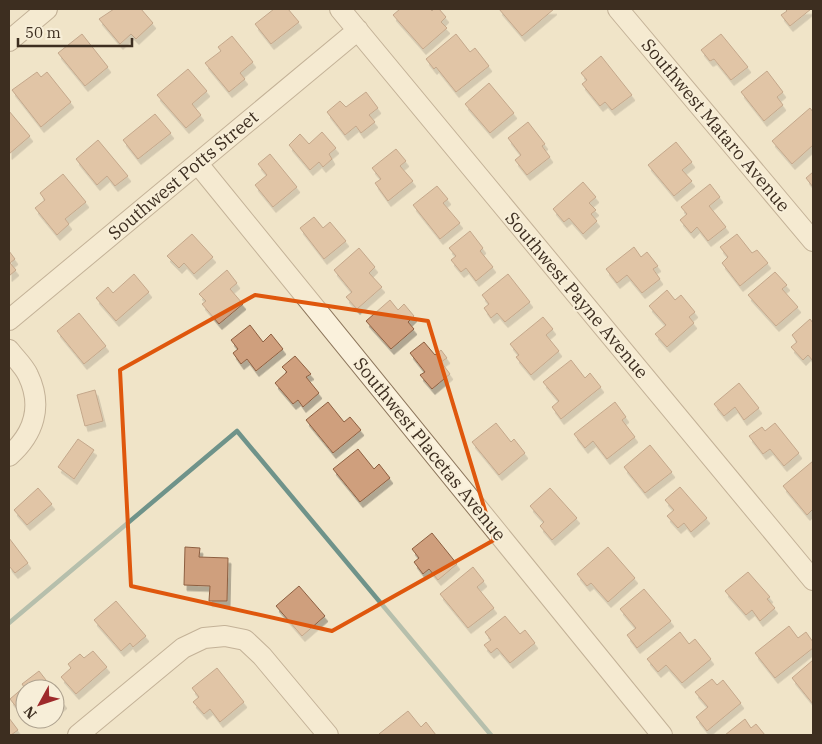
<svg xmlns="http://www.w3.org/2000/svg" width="822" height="744" font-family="'IBM Plex Serif',serif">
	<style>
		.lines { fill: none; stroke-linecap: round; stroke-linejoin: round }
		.stream { stroke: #6f938a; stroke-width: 4.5 }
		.building { fill: #cf9f7d; stroke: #8d5f41; filter: url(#shadow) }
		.minor-casing { stroke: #8d765c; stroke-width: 22 }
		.minor { stroke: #faf1dc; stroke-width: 20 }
		.marked { fill: none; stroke: #df570d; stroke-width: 4; stroke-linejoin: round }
		.labels { text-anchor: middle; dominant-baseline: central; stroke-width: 4; stroke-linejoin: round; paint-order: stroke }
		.street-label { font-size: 18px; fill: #3d2e20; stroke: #f7eed8 }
	</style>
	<defs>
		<filter id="shadow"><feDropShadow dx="3" dy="5.5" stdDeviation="0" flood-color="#0004"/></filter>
	</defs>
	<rect width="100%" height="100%" fill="#f0e4c8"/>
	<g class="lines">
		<!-- stream -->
		<path class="stream" d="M9,623L237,431L491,735"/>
	</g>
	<!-- building -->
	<path class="building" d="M114,9H141L153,23L136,39L131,34L120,44L99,19Z
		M274,9H288L299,22L271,44L255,24Z
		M400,9H430L432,11L434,9H439L446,17L441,22L447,28L423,49L393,15Z
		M499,9H554L522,36Z
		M785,9H811L790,26L781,15L787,11Z
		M82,34L108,67L85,86L58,53Z
		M456,34L470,52L475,48L489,66L456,92L436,67L434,69L426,59Z
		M721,34L748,67L731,80L714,59L710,61L701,50Z
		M232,36L253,62L240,73L245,79L229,92L205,63L221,51L218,47Z
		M601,56L632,95L612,110L605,102L600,106L582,84L587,80L581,73Z
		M188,69L207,91L192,104L201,115L186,128L157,95Z
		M767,71L783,92L777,97L783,105L764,121L741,92Z
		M37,72L41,77L47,72L71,102L41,127L12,90Z
		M489,83L514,113L490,133L465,104Z
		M366,92L378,108L369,115L375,122L361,133L356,126L345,135L327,112L340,101L346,107Z
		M810,108L813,112V145L792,164L772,141Z
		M9,111L30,136L9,154Z
		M155,114L171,133L138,159L123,140Z
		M528,122L545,144L542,146L550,157L527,175L515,160L521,155L508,138Z
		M322,132L336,148L329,154L332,159L323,167L319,162L310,170L289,145L300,134L309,144Z
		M98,140L128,176L115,186L107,176L97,185L76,159Z
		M676,142L692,162L682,170L692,181L674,196L648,165Z
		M396,149L406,161L400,166L413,181L388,201L375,183L381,179L372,168Z
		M270,154L297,187L273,207L255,185L267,175L258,164Z
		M813,172V187L806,178Z
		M63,174L86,202L65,219L69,224L57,235L35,208L45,200L40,193Z
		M583,182L596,197L589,203L596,210L591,214L597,221L583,234L569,218L564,222L553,209Z
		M710,184L720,197L709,206L726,227L708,241L697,227L691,233L680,220L687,214L681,207Z
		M437,186L448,199L443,203L460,223L440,239L413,205Z
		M314,217L323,228L330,222L346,241L324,259L300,228Z
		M470,231L483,248L480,251L493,267L476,281L466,268L461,272L451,260L456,256L449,248Z
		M192,234L213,257L194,274L184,263L179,268L167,256Z
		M737,234L752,253L757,250L768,263L740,286L722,263L728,257L720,247Z
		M634,247L641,257L647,252L658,266L653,269L660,279L642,293L627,275L617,283L606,269Z
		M359,248L375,267L369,273L382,287L357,309L346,297L352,292L334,270Z
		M9,251L15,259L10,263L16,270L9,276Z
		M227,270L237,283L230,289L243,304L219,324L202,304L206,301L199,294Z
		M775,272L787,285L782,289L798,307L776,326L748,295Z
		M134,274L149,292L116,321L96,298L108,287L113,293Z
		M508,274L530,302L505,322L497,313L491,318L484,308L489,304L482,295Z
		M667,290L675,300L681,295L695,312L689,317L694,323L667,347L655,334L666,325L649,306Z
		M390,300L398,310L404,304L414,316L408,322L414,329L391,349L366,321Z
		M79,313L106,346L84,364L57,331Z
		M543,317L553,329L546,335L559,351L531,375L516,357L519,355L510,344Z
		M810,319L813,323V361L808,355L803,360L791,347L797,342L792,335Z
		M250,325L263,342L271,334L283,349L256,371L247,359L241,364L233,353L238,349L231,340Z
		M424,342L435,355L441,350L447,358L441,362L450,374L432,389L420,375L425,372L410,353Z
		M295,356L311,374L306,377L319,393L303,407L298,400L293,404L275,383L287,372L282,367Z
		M571,360L585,378L590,373L601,387L561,419L552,407L559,401L543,382Z
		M739,383L759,408L744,420L735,407L724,416L714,404Z
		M95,390L103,421L85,426L77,395Z
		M328,402L344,422L350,417L361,430L333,453L306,420Z
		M615,402L626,417L622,420L635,437L607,459L593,441L585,448L574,434Z
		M496,423L511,442L514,439L525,453L499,475L472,442Z
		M775,423L799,453L784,466L770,449L763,454L749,436L762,427L765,431Z
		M78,439L94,450L74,479L58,467Z
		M650,445L672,472L645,493L624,467Z
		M358,449L374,469L379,464L390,478L360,502L333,469Z
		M813,461V509L807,515L783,486Z
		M680,487L707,518L691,532L684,523L678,528L667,516L674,510L665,500Z
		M38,488L52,504L27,525L14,510Z
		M550,488L577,518L552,540L540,526L544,522L530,506Z
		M432,533L457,564L438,580L429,569L423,574L414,562L419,558L412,549Z
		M9,538L28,563L15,573L9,566Z
		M185,547L200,548L199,557L228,558L227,601H209L210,586L184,585Z
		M608,547L635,578L608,602L591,583L587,586L577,574Z
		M473,567L484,581L477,587L494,608L468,628L440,594Z
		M748,572L770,597L767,599L775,608L760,621L752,610L746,615L725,591Z
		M299,586L325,616L302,636L276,606Z
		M644,589L671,621L637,648L627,635L636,628L620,609Z
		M116,601L146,636L133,647L130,643L121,651L94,620Z
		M505,616L520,634L525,630L535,643L510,663L497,648L491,653L484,645L491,640L485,632Z
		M789,626L798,638L806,632L813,642V648L775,678L755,653Z
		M680,632L689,644L695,639L711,659L682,683L666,665L658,672L647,659Z
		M93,651L107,667L76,694L61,677L71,668L68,664L80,654L84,658Z
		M813,660V704L792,678Z
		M217,668L244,702L220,722L210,709L204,714L193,702L199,697L192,688Z
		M39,671L53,689H25V718L10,699L24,687L22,684Z
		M712,679L717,685L723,680L741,703L707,731L696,717L708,707L695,692Z
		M55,692L64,703L55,710Z
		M408,711L421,727L426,722L436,735H380L379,734Z
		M9,718L18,730L11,735H9Z
		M745,719L751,728L756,724L765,735H725Z"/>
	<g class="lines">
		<!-- minor casing -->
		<g class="minor-casing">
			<path id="minor" d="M340,9L813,580
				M618,9L813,241
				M9,41L47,9
				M198,164L662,735
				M9,320L358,30
				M9,350C15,358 24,366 28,375C43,406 34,434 9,456
				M78,735L183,648L204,638L225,636L245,640L262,656L328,735"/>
		</g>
		<!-- minor -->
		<use href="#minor" class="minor"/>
	</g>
	<!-- marked area -->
	<path d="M0 0H822V744H0ZM255,295L428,321L494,540L332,631L131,586L120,370Z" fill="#f0e4c8" fill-opacity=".55" fill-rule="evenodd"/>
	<path class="marked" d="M255,295L428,321L494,540L332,631L131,586L120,370Z"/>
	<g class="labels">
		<!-- street labels -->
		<g class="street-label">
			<text transform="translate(716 125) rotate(50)">Southwest Mataro Avenue</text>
			<text transform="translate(183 175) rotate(-40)">Southwest Potts Street</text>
			<text transform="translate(577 295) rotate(50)">Southwest Payne Avenue</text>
			<text transform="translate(430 449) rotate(51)">Southwest Placetas Avenue</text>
		</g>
	</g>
	<!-- border -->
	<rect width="822" height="744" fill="none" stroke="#3d2e20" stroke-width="20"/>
	<!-- north arrow -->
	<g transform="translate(40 704) rotate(230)"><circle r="24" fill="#f7eed8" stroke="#ada18e"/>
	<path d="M0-4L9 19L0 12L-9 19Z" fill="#9e2a2b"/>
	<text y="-8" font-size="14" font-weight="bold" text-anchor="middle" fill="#3d2e20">N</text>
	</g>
	<!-- scale -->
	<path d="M18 38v8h114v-8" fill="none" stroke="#3d2e20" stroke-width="2.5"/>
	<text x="25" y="38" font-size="15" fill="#3d2e20" stroke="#f7eed8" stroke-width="4" paint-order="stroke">50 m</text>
</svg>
